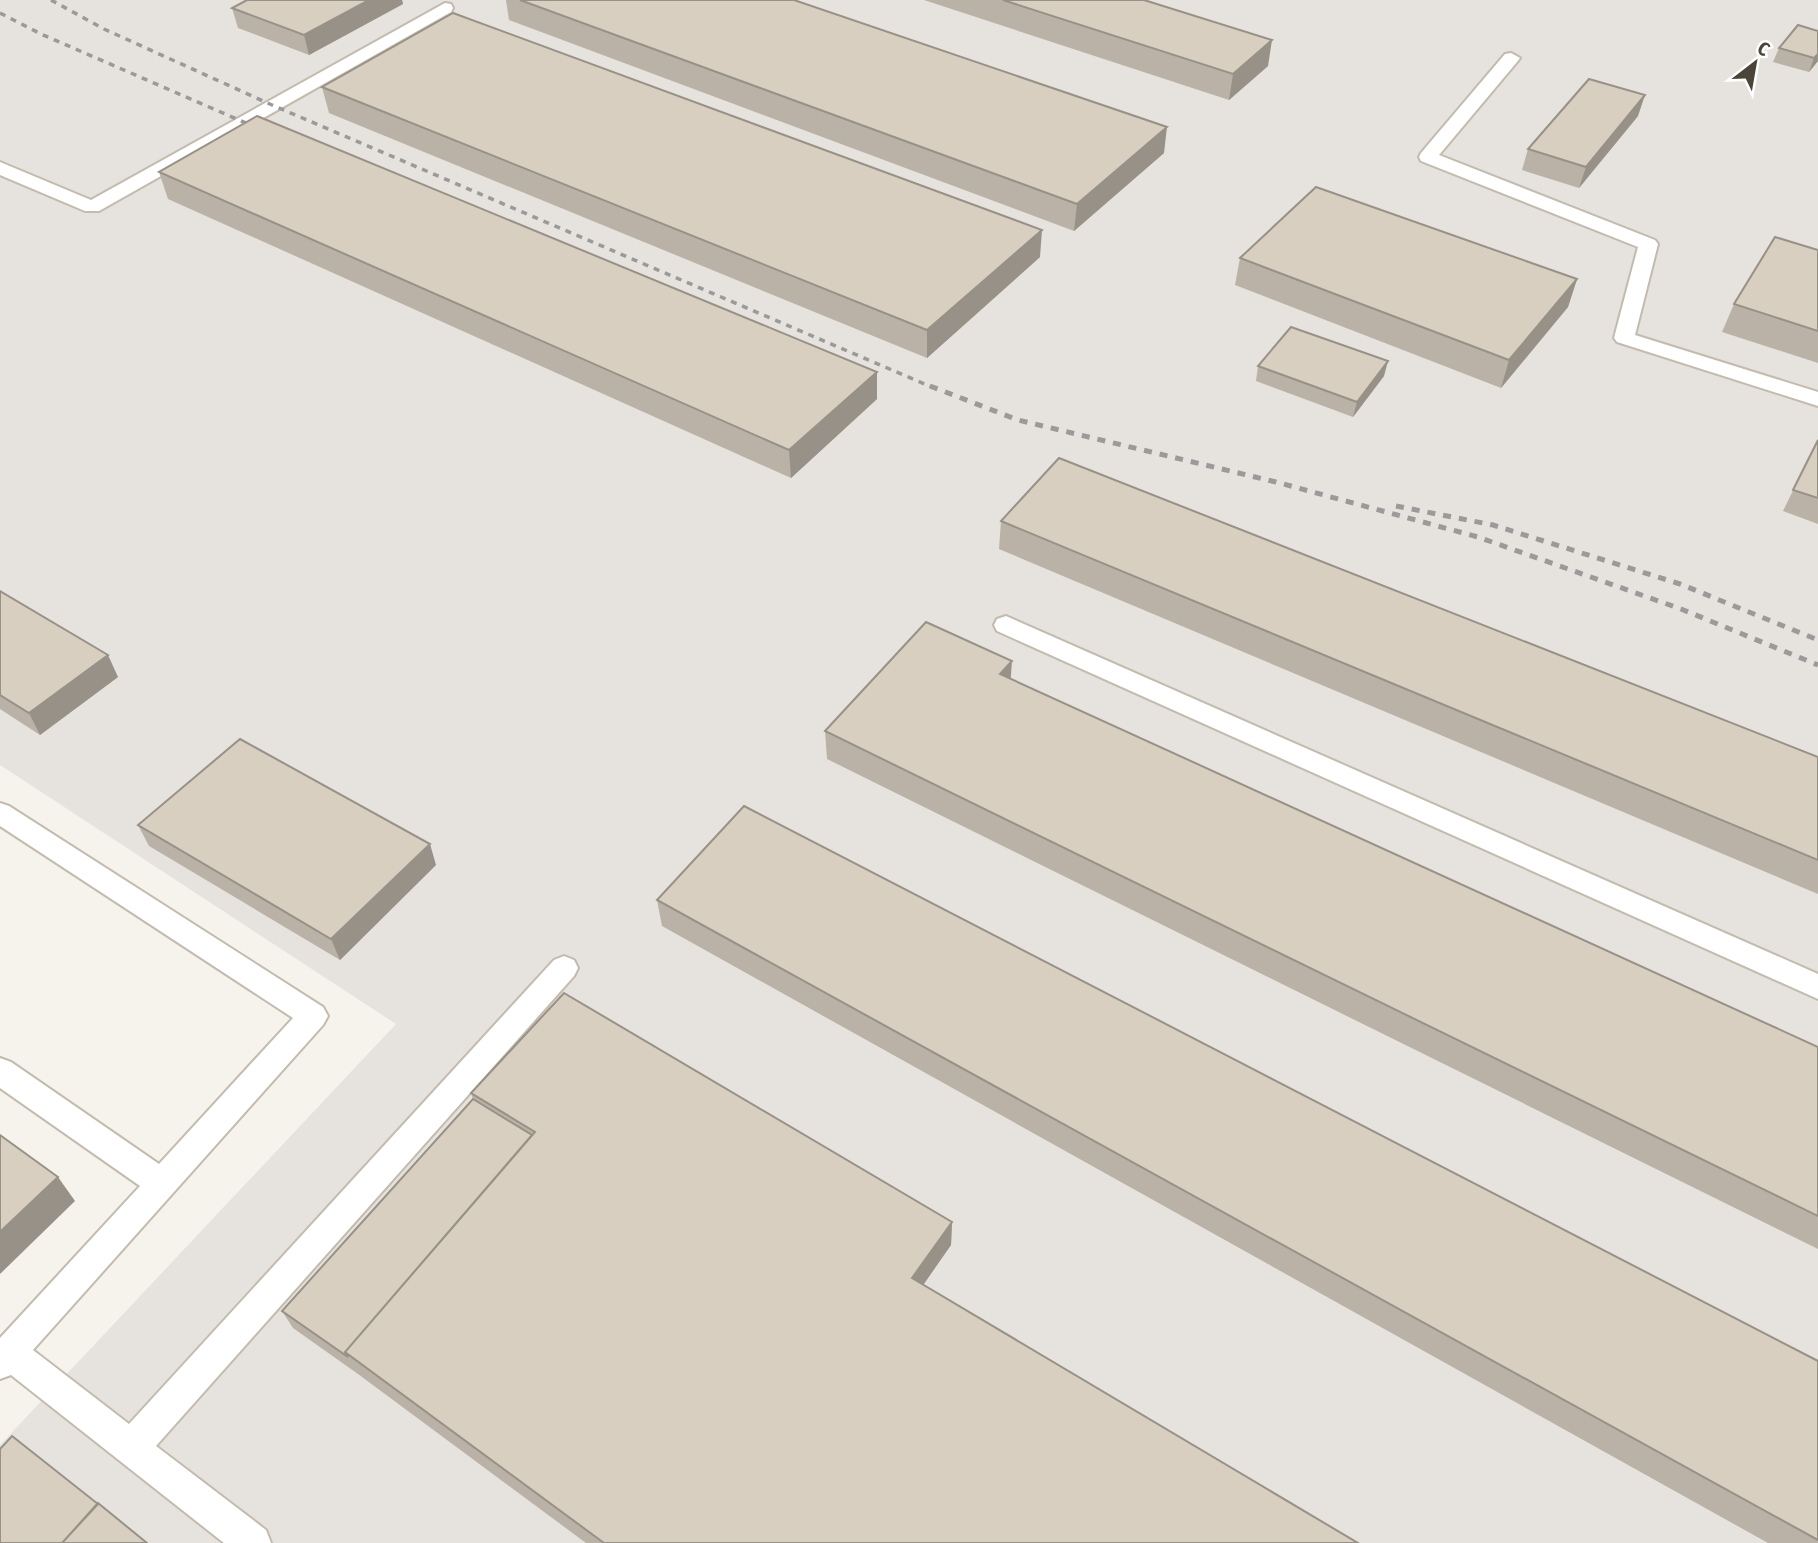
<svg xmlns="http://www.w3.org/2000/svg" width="1818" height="1543" font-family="'Fira Sans Condensed',sans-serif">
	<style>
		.industrial { fill: #e6e2dd }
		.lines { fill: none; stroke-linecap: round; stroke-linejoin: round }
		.service-casing { stroke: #c2bbae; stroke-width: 4 }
		.service { fill: #fff; fill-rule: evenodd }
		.rail-far1 { stroke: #9a9a9a; stroke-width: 3.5; stroke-dasharray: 6 6; stroke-linecap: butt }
		.rail { stroke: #9a9a9a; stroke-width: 5; stroke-dasharray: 8 8; stroke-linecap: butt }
		.wall { fill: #bab2a6 }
		.shaded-wall { fill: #979187 }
		.building { fill: #d8cfc1; stroke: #979187; stroke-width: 2 }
	</style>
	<rect width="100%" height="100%" fill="#f6f3ec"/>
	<!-- industrial -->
	<path class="industrial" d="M0,0H1818V1543H0V1445L396,1024L0,765Z"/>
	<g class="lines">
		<!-- service casing -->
		<g class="service-casing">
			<path id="service" d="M445,3L451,4L453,8L451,12L99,211H85L0,175V162L91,200Z
				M1511,53L1520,58L1517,62L1439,155L1655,240L1658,244L1635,335L1818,392V406L1617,342L1614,338L1638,247L1421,161L1419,157L1421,153L1505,54Z
				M1006,616L1818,974V999L997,631L994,625L997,619Z
				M0,803L9,806L323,1007L328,1016L323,1025L33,1350L129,1424L554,960L564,956L574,960L578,968L574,976L156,1446L266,1530L271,1543H224L11,1375L0,1379V1338L140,1186L0,1088V1058L11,1062L159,1164L293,1018L0,826Z"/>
		</g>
		<!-- service -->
		<use href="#service" class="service"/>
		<!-- rail-far1 -->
		<path class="rail-far1" d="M51,0L104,29L272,105L934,388
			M0,13L41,34L262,130"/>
		<!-- rail -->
		<path class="rail" d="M930,386L1018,420L1276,482L1478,537L1681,609L1818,665
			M1396,506L1493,525L1680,584L1818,640"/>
	</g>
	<!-- wall -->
	<path class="wall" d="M247,0H402L403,4L309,55L238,28L232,8Z
		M506,0H794L1164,153L1074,231L509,20Z
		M924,0H1144L1268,66L1229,100Z
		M1818,31V61L1809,72L1773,62L1779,48Z
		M322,87L1040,257L927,358L329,113Z
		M1638,116L1579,188L1522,170L1528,149Z
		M159,172L877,399L791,478L168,199Z
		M1818,250V363L1722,332L1734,304Z
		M1240,258L1577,279L1568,307L1501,388L1235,285Z
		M1258,366L1384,376L1353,417L1256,381Z
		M1818,440V524L1783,511Z
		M1001,521L1818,757V894L999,549Z
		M0,591L118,677L40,735L0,709Z
		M1011,679L1818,1047V1249L827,759L825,731Z
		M138,825L436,865L340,960L149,846Z
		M657,900L1818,1361V1543H1768L662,926Z
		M471,1093L952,1222L951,1245L923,1285L1358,1543H586L358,1374L293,1328L282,1311L473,1099Z"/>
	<!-- shaded-wall -->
	<path class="shaded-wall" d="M369,0H402L403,4L309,55L304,35Z
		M1272,40L1268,66L1229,100L1233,74Z
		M1818,54V61L1809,72L1814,58Z
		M1645,95L1638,116L1579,188L1586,167Z
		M1167,127L1164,153L1074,231L1077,204Z
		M1042,230L1040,257L927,358V330Z
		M1577,279L1568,307L1501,388L1509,360Z
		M1388,361L1384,376L1353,417L1357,402Z
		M877,372V399L791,478L789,450Z
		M108,655L118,677L40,735L29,713Z
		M1012,661L1010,688L1000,674Z
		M430,844L436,865L340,960L331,939Z
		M58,1177L75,1201L0,1274V1232Z
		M952,1222L951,1245L912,1301V1278Z"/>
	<!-- building -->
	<path class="building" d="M247,0H369L304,35L232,8Z
		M520,0H794L1167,127L1077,204Z
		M1003,0H1144L1272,40L1233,74Z
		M453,13L1042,230L927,330L322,87Z
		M1798,25L1818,31V54L1814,58L1779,48Z
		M1589,79L1645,95L1586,167L1528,149Z
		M257,116L877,372L789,450L159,172Z
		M1316,187L1577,279L1509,360L1240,258Z
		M1775,237L1818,250V331L1734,304Z
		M1291,327L1388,361L1357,402L1258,366Z
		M1818,440V498L1793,490Z
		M1059,458L1818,757V860L1001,521Z
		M0,591L108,655L29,713L0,695Z
		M926,622L1012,661L1000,674L1818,1047V1216L825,731Z
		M240,739L430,844L331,939L138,825Z
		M744,806L1818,1361V1540L657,900Z
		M564,993L952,1222L912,1278L1358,1543H604L345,1352L535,1132L471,1093Z
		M473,1099L532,1135L345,1352L348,1357L282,1311Z
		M0,1135L58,1177L0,1232Z
		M12,1436L98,1504L62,1543H0V1449Z
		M98,1503L147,1543H62Z"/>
	<!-- north arrow -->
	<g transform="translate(1755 63) rotate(31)" stroke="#ffffff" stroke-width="5" paint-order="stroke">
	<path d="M0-5L12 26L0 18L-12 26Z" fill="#4b4439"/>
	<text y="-10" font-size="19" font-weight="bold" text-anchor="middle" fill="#4b4439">С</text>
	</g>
</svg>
